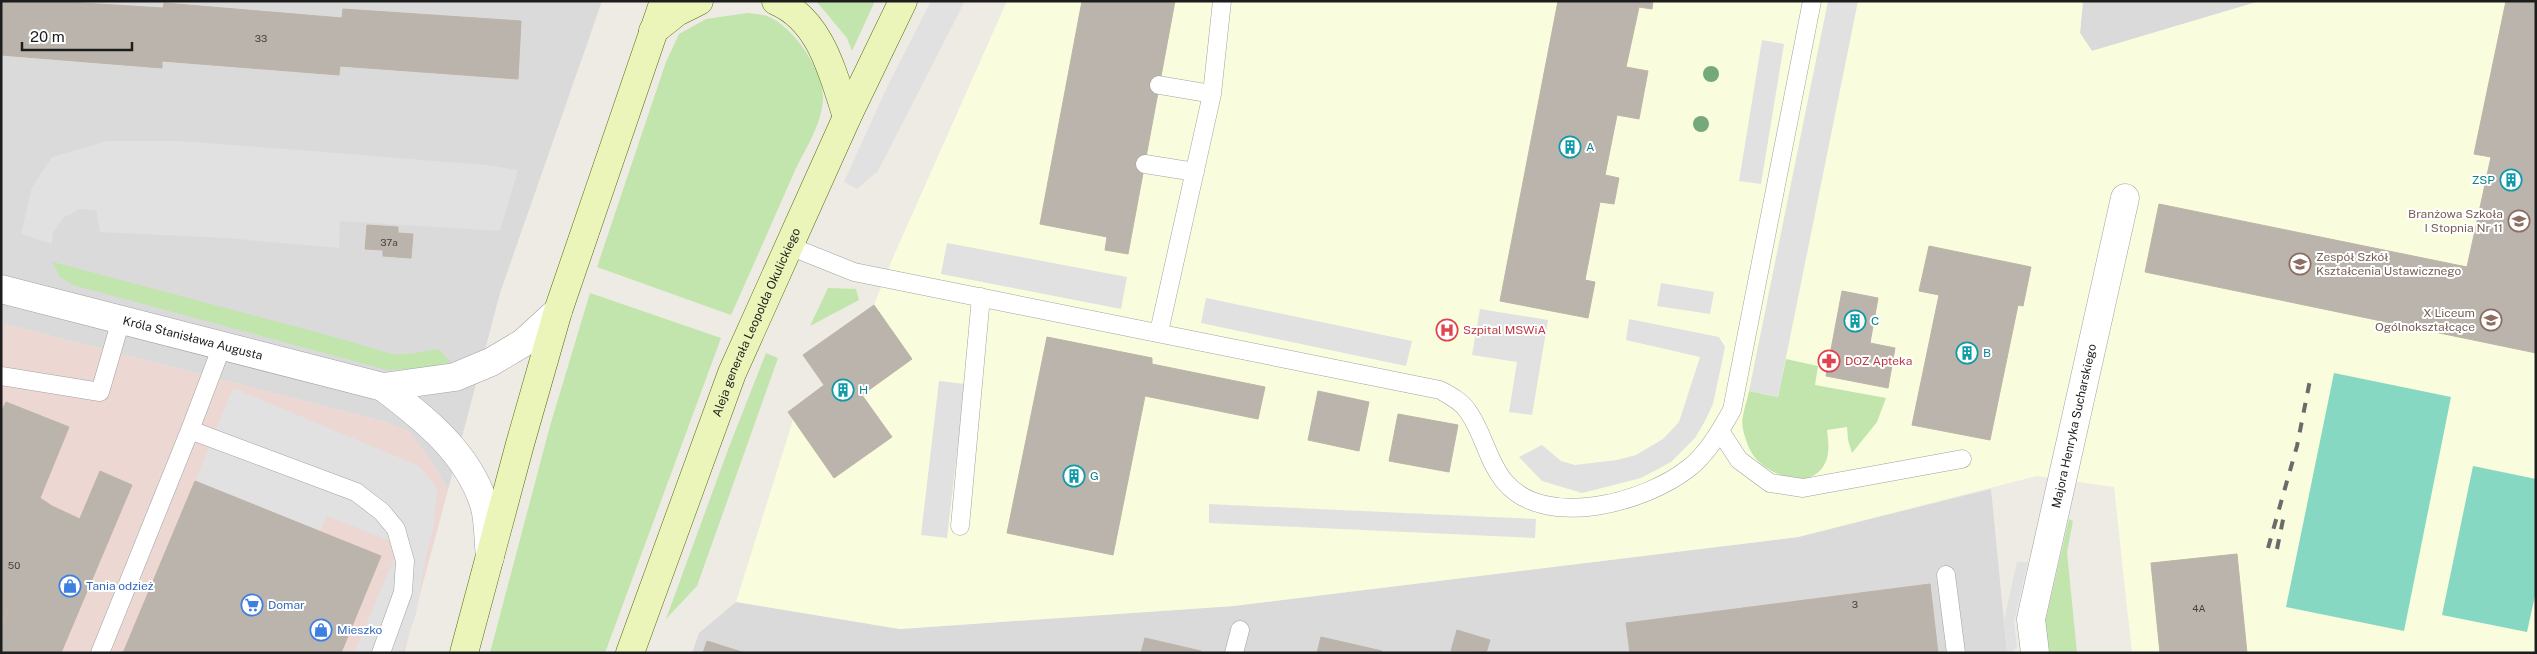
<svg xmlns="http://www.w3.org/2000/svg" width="2537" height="654" font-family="'Public Sans',sans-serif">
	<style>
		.residential { fill: #dbdada }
		.commercial { fill: #edd7d3 }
		.education { fill: #f9fddd }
		.grass { fill: #c1e5ac }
		.pitch { fill: #86d8c2 }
		.parking { fill: #e1e1e1 }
		.building { fill: #bab4ad; stroke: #beb4a7 }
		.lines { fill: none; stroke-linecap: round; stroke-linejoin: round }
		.lane-casing { stroke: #a1a1a1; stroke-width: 19 }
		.street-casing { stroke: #a1a1a1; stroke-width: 29 }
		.secondary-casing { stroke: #566c0b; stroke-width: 29 }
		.lane { stroke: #fff; stroke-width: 18 }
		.street { stroke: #fff; stroke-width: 28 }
		.secondary { stroke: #ebf5ba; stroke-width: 28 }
		.rail { stroke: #6b6b6b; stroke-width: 4; stroke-dasharray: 10 10; stroke-linecap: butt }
		.tree { fill: #75a97b }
		.labels { text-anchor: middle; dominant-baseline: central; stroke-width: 4; stroke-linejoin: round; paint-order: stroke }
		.number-label { font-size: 10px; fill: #444341 }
		.culture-label { font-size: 12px; fill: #0d838f; stroke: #fff; text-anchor: start }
		.education-label { font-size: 12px; fill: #785e54; stroke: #fff; text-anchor: end }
		.street-label { font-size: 12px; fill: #1d1d1d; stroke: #fff }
		.health-label { font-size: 12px; fill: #be3a42; stroke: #fff; text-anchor: start }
		.shop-label { font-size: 12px; fill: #366cbe; stroke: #fff; text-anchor: start }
	</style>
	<rect width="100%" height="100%" fill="#edebe3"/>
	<!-- residential -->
	<path class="residential" d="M1,1H602L500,293L448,490L432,463L410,433L386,422L1,323Z
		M2083,1H2260L2092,51L2080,33Z
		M1991,489L2007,653H692L699,633L736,602L900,629L1233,606L1798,537Z"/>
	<!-- commercial -->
	<path class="commercial" d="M1,323L386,422L410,432L432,463L448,490L404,653H1Z"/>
	<!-- education -->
	<path class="education" d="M1007,1H2083L2080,33L2092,51L2260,1H2536V653H2132L2114,487L2037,476L1798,537L1233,606L900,629L736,602L793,420L788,412L824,385L803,355L874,305L891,262Z"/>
	<!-- grass -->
	<path class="grass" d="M816,1H875L852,51L847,38Z
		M748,13C754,14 761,14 767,16C793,26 823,70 823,98C822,126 804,150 793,175C772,222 752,269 731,315L597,267L666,62L679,34L706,19Z
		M53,262L327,335L392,354H409L438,349L451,362L423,368L387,370L73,285L60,277Z
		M828,288L856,289L859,300L810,326Z
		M590,293L721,338L605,653H490L550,426Z
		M766,353L778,358L697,586L666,619L729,447Z
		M1786,359L1818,366L1815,385L1886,398L1877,422L1852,453L1848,440L1847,427L1827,430C1828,439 1830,451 1826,461C1814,491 1775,478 1757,460C1750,453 1745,439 1743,429C1740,418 1747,403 1749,391L1778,397Z
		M2069,519L2073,521L2067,552L2077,653H2048L2045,623Z"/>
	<!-- pitch -->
	<path class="pitch" d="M2334,373L2451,397L2404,631L2286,607Z
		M2473,466L2536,479V591L2527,632L2442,615Z"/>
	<!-- parking -->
	<path class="parking" d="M931,1H965L878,171L857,189L844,182L887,87Z
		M1828,1H1858L1778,397L1749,391Z
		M1762,40L1784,44L1761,184L1739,181Z
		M107,141H178L313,151L485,165L518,170L500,231L340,221L339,248L226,238L100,232L96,210L80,209L63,218L53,233L52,244L21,234L32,187L52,157Z
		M947,243L1127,277L1121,309L941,274Z
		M1661,283L1714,292L1710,314L1657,306Z
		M1206,298L1412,341L1406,366L1201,323Z
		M1480,309L1548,320L1532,415L1509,412L1517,362L1472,355Z
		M1629,319L1719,337L1725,347L1713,404L1705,421L1695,438L1671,462L1641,478L1582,493L1542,481L1519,457L1542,445L1561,461L1575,465L1617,460L1636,455L1663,439L1679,422L1700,357L1626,340Z
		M939,381L965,384L947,538L921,535Z
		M233,388L419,466L437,488L434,525L425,561L416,614L402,653H354L394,559L390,541L327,516L320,531L195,481Z
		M1209,504L1536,519L1535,538L1209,523Z
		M2017,562H2028L2014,622L2017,647L2011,653H2007L2004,620Z"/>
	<!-- building -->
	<path class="building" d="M1,1H51L163,8L164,3L342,18L343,9L521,21L518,79L340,66L339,75L162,61V68L1,55Z
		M1082,1H1175L1128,254L1105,250L1107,237L1040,224Z
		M1558,1H1653L1652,9L1639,7L1626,67L1648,71L1639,119L1617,115L1605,175L1619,178L1614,204L1600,202L1585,280L1595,282L1588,318L1500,301Z
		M2506,1H2536V353L2145,272L2159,204L2467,267L2491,157L2474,154Z
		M367,225L398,227V233L413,234L411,258L383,256V250L365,249Z
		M1929,246L2031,267L2023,306L2018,305L1990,440L1912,425L1939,295L1919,291Z
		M1842,291L1878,298L1870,343L1895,348L1888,388L1826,376Z
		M874,305L912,359L862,395L892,437L834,478L788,412L824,385L803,355Z
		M1047,337L1152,358V364L1265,387L1258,419L1145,396L1113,555L1007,533Z
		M1318,391L1369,402L1359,451L1308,440Z
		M6,402L69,427L40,498L52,506L1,625V412Z
		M1398,414L1458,425L1449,472L1389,461Z
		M100,471L132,485L61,653H23Z
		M195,481L381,556L341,653H123Z
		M52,506L80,519L23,653H1V627Z
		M2237,554L2247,653H2160L2151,563Z
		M1930,584L1938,653H1630L1626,623Z
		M1457,630L1490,640L1486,653L1451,651Z
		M1321,637L1382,651L1381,653H1317Z
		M1145,638L1201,651L1200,653H1141Z
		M707,641L745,653H703Z"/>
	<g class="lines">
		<!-- lane casing -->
		<g class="lane-casing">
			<path id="lane" d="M1159,85L1212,94
				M1145,164L1195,172
				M789,246L854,272L1440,390C1449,395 1461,401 1467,410C1483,431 1487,460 1504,481C1545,531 1646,502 1689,468C1708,453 1720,431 1732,410L1812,1
				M1159,332L1212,94L1222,1
				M1,376L100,392L121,320
				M190,430L356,492L382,512L396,529L405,561L403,592L381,653
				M1720,431L1739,460L1770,483L1803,488L1962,459
				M960,526L981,297
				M1946,575L1956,653
				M100,653L190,430L222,346
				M1234,653L1240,630"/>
		</g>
		<!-- street casing -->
		<g class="street-casing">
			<g id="street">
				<path id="s1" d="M1,289L383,387L455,377L491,362L523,343L558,311"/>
				<path d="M383,387C425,419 467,452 484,504C489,520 488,540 490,557"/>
				<path id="s2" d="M2035,653L2031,619L2125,198"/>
			</g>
		</g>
		<!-- secondary casing -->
		<g class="secondary-casing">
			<g id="secondary">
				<path d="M776,1C822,21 833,75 847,117"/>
				<path d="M653,31L677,12L699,1"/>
				<path d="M464,653L520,444L558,311L664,1"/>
				<path id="s3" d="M630,653L732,373L847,117L903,1"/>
			</g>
		</g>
		<!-- lane -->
		<use href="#lane" class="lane"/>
		<!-- street -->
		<use href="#street" class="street"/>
		<!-- secondary -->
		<use href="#secondary" class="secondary"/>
		<!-- rail -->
		<path class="rail" d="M2268,548L2297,446L2311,375
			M2277,549L2284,515"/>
	</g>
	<!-- trees -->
	<g class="tree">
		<circle cx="1711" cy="74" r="8"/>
		<circle cx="1701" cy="124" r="8"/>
	</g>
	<!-- icons -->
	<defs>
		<g id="building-ring" transform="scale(1.125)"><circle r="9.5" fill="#fff" stroke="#0f9aa8" stroke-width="1.5"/><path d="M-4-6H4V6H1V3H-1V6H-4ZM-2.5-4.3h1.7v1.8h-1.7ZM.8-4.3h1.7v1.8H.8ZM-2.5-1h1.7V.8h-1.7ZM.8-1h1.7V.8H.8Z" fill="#0f9aa8"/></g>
		<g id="school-ring" transform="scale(1.125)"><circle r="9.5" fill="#fff" stroke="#8d6e63" stroke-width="1.5"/><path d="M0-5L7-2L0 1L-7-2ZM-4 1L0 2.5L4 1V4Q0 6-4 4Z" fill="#8d6e63"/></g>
		<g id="hospital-ring" transform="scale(1.125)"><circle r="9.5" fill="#fff" stroke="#e0444e" stroke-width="1.5"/><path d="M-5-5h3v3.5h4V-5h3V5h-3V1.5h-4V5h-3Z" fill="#e0444e"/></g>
		<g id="pharmacy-ring" transform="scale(1.125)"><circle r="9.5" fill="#fff" stroke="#e0444e" stroke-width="1.5"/><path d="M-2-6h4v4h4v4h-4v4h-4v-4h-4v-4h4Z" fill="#e0444e"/></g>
		<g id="shop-ring" transform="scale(1.125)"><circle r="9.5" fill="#fff" stroke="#3f7fe0" stroke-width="1.5"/><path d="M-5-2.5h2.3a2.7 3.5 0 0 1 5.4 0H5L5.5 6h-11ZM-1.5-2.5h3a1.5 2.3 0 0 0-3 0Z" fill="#3f7fe0"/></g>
		<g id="supermarket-ring" transform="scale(1.125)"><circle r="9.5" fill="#fff" stroke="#3f7fe0" stroke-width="1.5"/><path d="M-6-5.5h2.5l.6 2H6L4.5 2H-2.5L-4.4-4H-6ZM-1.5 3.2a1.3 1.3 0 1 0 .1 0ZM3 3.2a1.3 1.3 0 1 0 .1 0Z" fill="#3f7fe0"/></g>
	</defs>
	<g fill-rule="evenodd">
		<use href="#building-ring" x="1570" y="147"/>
		<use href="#building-ring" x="2511" y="180"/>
		<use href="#school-ring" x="2519" y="221"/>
		<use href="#school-ring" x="2300" y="264"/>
		<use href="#school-ring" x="2491" y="320"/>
		<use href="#building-ring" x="1855" y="321"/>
		<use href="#hospital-ring" x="1447" y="330"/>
		<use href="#building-ring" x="1967" y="353"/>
		<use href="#pharmacy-ring" x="1829" y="361"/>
		<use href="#building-ring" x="843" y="390"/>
		<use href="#building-ring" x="1074" y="476"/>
		<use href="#shop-ring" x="70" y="586"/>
		<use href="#supermarket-ring" x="252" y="605"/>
		<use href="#shop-ring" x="321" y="630"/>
	</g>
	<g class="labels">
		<!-- number labels -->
		<g class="number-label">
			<text x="261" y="38">33</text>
			<text x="389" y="242">37a</text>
			<text x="14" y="565">50</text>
			<text x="1855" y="604">3</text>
			<text x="2199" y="608">4A</text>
		</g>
		<!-- culture labels -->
		<g class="culture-label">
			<text x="1586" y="147">A</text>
			<text x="2495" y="180" text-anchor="end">ZSP</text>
			<text x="1871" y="321">C</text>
			<text x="1983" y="353">B</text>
			<text x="859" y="390">H</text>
			<text x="1090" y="476">G</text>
		</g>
		<!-- education labels -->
		<g class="education-label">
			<text x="2503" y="214">Branżowa Szkoła<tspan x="2503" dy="14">I Stopnia Nr 11</tspan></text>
			<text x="2316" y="257" text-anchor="start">Zespół Szkół<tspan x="2316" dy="14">Kształcenia Ustawicznego</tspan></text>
			<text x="2475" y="313">X Liceum<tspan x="2475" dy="14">Ogólnokształcące</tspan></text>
		</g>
		<!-- street labels -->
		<g class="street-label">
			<text stroke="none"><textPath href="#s3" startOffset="354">Aleja generała Leopolda Okulickiego</textPath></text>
			<text stroke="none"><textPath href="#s1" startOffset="198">Króla Stanisława Augusta</textPath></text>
			<text stroke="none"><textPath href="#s2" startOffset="232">Majora Henryka Sucharskiego</textPath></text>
		</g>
		<!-- health labels -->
		<g class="health-label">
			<text x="1463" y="330">Szpital MSWiA</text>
			<text x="1845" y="361">DOZ Apteka</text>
		</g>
		<!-- shop labels -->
		<g class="shop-label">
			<text x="86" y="586">Tania odzież</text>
			<text x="268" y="605">Domar</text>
			<text x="337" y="630">Mieszko</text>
		</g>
	</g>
	<!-- border -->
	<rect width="2537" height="654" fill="none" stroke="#1d1d1d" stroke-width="5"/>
	<!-- scale -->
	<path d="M22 42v8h110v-8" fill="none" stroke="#1d1d1d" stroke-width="2.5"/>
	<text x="30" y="42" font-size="15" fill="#1d1d1d" stroke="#ffffff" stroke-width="4" paint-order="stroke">20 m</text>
</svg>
